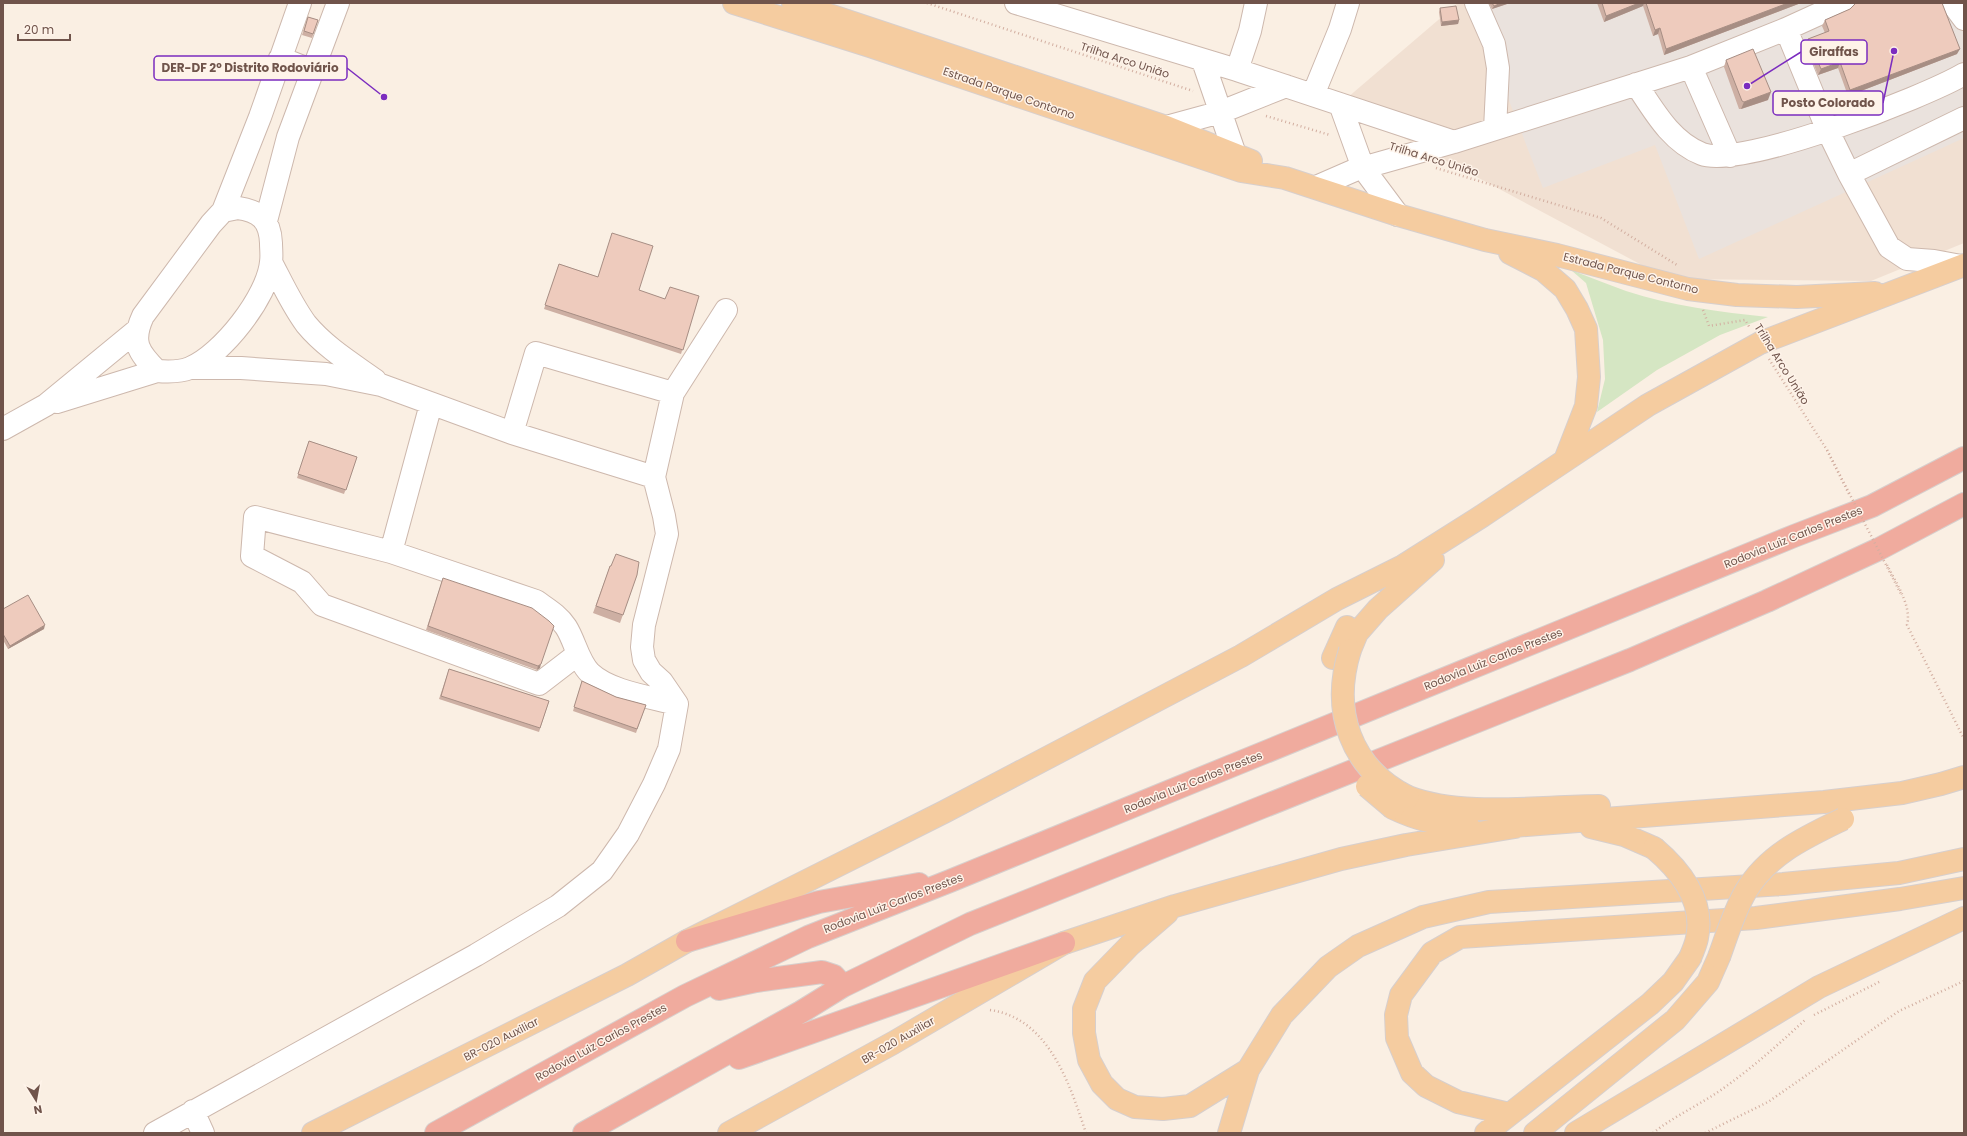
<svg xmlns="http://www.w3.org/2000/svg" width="1967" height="1136" font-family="Poppins,sans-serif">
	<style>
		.residential { fill: #f1e0d2 }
		.industrial { fill: #eae2dd }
		.green { fill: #d5e6c3 }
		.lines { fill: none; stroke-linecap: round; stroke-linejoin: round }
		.minor-casing { stroke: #cdb8ad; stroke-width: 24 }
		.major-casing { stroke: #d7cfcd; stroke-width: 24 }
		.highway-casing { stroke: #d7cfcd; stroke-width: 24 }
		.path { stroke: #d2aea0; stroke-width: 2.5; stroke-dasharray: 1 3; stroke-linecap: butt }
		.minor { stroke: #fff; stroke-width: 22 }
		.major { stroke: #f5cca0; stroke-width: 22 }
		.highway { stroke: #f0ab9e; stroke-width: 22 }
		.major-bridge-casing { stroke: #d7cfcd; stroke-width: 24; stroke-linecap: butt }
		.path-bridge { stroke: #d2aea0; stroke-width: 2.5; stroke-dasharray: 1 3; stroke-linecap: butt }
		.major-bridge { stroke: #f5cca0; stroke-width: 22 }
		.wall { fill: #cdafa3 }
		.shaded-wall { fill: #a78e84 }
		.building { fill: #eecbbd; stroke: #a78e84 }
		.labels { text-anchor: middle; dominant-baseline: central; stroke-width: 3; stroke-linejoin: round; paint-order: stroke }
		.street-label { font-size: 11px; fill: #70544b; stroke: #fef3e9 }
		.leader { fill: none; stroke: #7b2cbf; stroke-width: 1.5 }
		.callout-dot { fill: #7b2cbf; stroke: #fef3e9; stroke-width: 1.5 }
		.callout { fill: #fef3e9; stroke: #7b2cbf; stroke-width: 1.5 }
		.callout-label { font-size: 12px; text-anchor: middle; font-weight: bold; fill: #70544b }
	</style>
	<rect width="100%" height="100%" fill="#faefe3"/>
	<!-- residential -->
	<path class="residential" d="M1458,3H1964V243L1871,281L1668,279L1340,104Z"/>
	<!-- industrial -->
	<path class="industrial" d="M1471,3H1964V138L1699,259L1655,145L1543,188Z"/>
	<!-- green -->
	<path class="green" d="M1571,270C1589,277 1607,284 1626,291C1672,306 1720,312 1768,317L1720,335L1657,370L1597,412L1605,379L1603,340L1586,283Z"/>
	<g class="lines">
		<!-- minor casing -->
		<g class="minor-casing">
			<path id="minor" d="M1016,3L1237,70L1454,142
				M1476,3L1494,44L1498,68L1495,129
				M1952,3L1964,19
				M1786,29L1828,131L1849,174L1889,247L1907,259L1934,261L1961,266
				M280,58L313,71
				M1203,61L1240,169
				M1691,67L1730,156
				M1237,70L1250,31L1256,3
				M1636,84C1654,111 1671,142 1702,154C1741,169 1925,97 1964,74
				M1313,95L1340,29L1348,3
				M1340,104L1363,168L1398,215
				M1166,127L1221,112L1286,86
				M1849,174L1964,118
				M1316,187L1355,170L1454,142L1691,67L1786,29L1843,3
				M238,208C260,211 270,220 271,243C271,249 272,256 271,262C268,296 222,355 190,368C180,372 168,372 157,371C138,352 131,342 143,316L211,224L223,211Z
				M223,211L260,117L300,3
				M266,221L288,137L338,3
				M271,262C282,283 292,305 306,324C325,347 351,363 375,380
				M190,368H241L326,374L381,385L512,433L654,477
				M57,402L157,371
				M431,404L391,552L536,601C547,609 558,615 566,627C575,641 578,661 590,673C610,692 651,697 677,704
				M3,429L46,405L136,331
				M512,433L536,353L673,393
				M391,552L255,517L252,556L302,582L322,605L539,684L578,654
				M193,1111L203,1133
				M155,1133L476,955L558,906L602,871L628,834L654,784L669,749L677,704L662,682L651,672L644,660L642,647L644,625L667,534L664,516L654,477L673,393L726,310"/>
		</g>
		<!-- major casing -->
		<g class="major-casing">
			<path id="major" d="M734,3L870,46L1241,171L1285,178L1398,215L1485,240L1557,255L1688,289L1737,295L1797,297L1875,293
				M793,3L1166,127L1251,161
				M1510,253L1543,270L1565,289L1577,309L1586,329L1589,377L1586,406L1565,460
				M1350,650L1357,633L1378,609L1433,560
				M1333,658L1347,627
				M1408,797C1463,818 1540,806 1599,806
				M1393,808C1420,821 1439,824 1469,827
				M1501,827L1824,802L1902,793L1941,784L1964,777
				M1591,827L1624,835L1654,848
				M1167,913L1130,945L1095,981L1084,1009V1033L1089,1060L1102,1084L1117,1099L1135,1107L1163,1109L1190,1106L1248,1070
				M1509,1114L1458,1102L1426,1086L1412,1073L1397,1038L1396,1015L1401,995L1432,953L1460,937L1756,918L1900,899L1964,888
				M313,1133L627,975L687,941L944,812L1241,656L1337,599L1403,566L1482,516L1648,405L1760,343L1964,265
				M729,1133L893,1043L1064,943L1175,906L1341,859L1406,845L1515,827
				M1229,1133L1248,1070L1282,1015L1328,967L1358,946L1423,917L1489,902L1783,884L1899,873L1964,859
				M1486,1133L1650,1004L1673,982L1690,958
				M1535,1133L1675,1020L1708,982L1719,957
				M1576,1133L1819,987L1964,918"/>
		</g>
		<!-- highway casing -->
		<g class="highway-casing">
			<path id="highway" d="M687,941L819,902L919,884
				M719,989L756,981L822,972L834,976L843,986
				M739,1058L1064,943
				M436,1133L685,996L808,937L950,881L1794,536L1872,506L1964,458
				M584,1133L801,1012L843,986L970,924L1630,660L1767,601L1879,549L1964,504"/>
		</g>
		<!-- path -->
		<path class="path" d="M927,3L1193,91
			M1266,116L1330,135
			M1436,168L1601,218L1677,265
			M1703,310L1709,326L1745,320L1750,328
			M1769,359L1827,450L1849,494
			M1887,565C1896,583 1912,606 1907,625L1964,739
			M990,1010C1049,1018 1070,1085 1086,1133
			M1814,1015L1881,981
			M1653,1133C1673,1117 1697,1106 1718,1092C1750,1070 1778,1045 1806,1019
			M1705,1133L1768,1102L1899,1011L1964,981"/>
		<!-- minor -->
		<use href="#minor" class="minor"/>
		<!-- major -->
		<use href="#major" class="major"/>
		<!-- highway -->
		<use href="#highway" class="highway"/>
		<!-- major-bridge casing -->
		<g class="major-bridge-casing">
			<path id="major-bridge" d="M1350,650C1331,711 1350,768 1408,797
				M1367,786L1393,808
				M1654,848C1680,870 1705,900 1697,938C1696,944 1693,951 1690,958
				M1719,957C1727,935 1734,911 1746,891C1768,854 1806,837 1843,819"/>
		</g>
		<!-- path-bridge -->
		<path class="path-bridge" d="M1827,450L1902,596"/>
		<!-- major-bridge -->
		<use href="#major-bridge" class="major-bridge"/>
	</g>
	<!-- wall -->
	<path class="wall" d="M1489,3H1510L1492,9Z
		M1597,3H1801L1664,55L1658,34L1653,36L1643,6L1604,22Z
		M1855,3H1942L1957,54L1848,96L1838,68L1818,75L1806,45L1808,39L1825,33L1822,26L1825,20L1850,9L1855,4Z
		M1440,8L1459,20L1458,24L1441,26L1439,12Z
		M308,17L318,20L312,38L302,35Z
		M1726,60L1768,100L1741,109H1739L1724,67Z
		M559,264L665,299L699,296L681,354L544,309Z
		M309,441L357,457L344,494L297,478Z
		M610,566L637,575L620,623L593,613Z
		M443,578L540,668L537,670L426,630Z
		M3,609L44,629L8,649L3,640Z
		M449,669L549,701L539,732L439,699Z
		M582,681L616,697L646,705L636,733L573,711Z"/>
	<!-- shaded-wall -->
	<path class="shaded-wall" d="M1501,3H1510L1492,9L1494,6Z
		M1639,3H1644L1643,6L1604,22L1606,16Z
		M1788,3H1801L1664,55L1666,49Z
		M1459,20L1458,24L1441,26L1442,22Z
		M1660,28L1658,34L1653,36L1655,30Z
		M1960,49L1957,54L1848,96L1850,90Z
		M1840,62L1838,68L1818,75L1821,69Z
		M1771,92L1768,100L1741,109L1744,102Z
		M45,625L44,629L8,649L10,646Z
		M541,664L540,668L537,670L538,666Z"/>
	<!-- building -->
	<path class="building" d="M1492,3H1501L1494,6Z
		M1602,3H1639L1606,16Z
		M1646,3H1788L1666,49L1660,28L1655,30Z
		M1856,3H1942L1960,49L1850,90L1840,62L1821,69L1808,39L1829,31L1825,20L1850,9Z
		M1456,6L1459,20L1442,22L1440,8Z
		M308,17L318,20L313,34L304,31Z
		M1753,49L1771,92L1744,102L1742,101L1726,60Z
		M612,233L653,246L639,290L665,299L670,287L699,296L683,350L545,305L559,264L598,277Z
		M309,441L357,457L346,490L298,474Z
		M616,554L639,562L637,575L623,615L596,606L610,566H611Z
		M443,578L532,608L549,621L554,626L541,664L538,666L428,626Z
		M28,595L45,625L10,646L3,634V609Z
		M449,669L549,701L540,728L441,696Z
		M582,681L616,697L646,705L637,729L574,707Z"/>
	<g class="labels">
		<!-- street labels -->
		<g class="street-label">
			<text transform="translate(1125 60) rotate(18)">Trilha Arco União</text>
			<text transform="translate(1009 93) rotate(19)">Estrada Parque Contorno</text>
			<text transform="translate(1434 159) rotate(17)">Trilha Arco União</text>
			<text transform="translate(1631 273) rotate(14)">Estrada Parque Contorno</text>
			<text transform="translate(1782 364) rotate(58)">Trilha Arco União</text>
			<text transform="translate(1793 537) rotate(-22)">Rodovia Luiz Carlos Prestes</text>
			<text transform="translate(1493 659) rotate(-22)">Rodovia Luiz Carlos Prestes</text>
			<text transform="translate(1193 782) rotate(-22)">Rodovia Luiz Carlos Prestes</text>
			<text transform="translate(893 903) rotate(-21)">Rodovia Luiz Carlos Prestes</text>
			<text transform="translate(501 1039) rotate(-27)">BR-020 Auxiliar</text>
			<text transform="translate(898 1040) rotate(-30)">BR-020 Auxiliar</text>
			<text transform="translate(601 1042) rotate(-29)">Rodovia Luiz Carlos Prestes</text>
		</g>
	</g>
	<!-- callouts -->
	<path class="leader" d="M1747 86L1801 52M384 97L347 68M1894 51L1883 103"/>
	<g class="callout-dot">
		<circle cx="1747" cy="86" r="4"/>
		<circle cx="384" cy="97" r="4"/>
		<circle cx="1894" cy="51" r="4"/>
	</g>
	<g class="callout">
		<rect x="1801" y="40" width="66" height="24" rx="4"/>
		<rect x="154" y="56" width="193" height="24" rx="4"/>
		<rect x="1773" y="91" width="110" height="24" rx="4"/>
	</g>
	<g class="callout-label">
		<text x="1834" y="56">Giraffas</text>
		<text x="250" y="72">DER-DF 2º Distrito Rodoviário</text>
		<text x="1828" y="107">Posto Colorado</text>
	</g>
	<!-- border -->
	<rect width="1967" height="1136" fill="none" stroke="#70544b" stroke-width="8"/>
	<!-- north arrow -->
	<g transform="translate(36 1100) rotate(169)" stroke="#fef3e9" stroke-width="3" paint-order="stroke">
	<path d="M0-3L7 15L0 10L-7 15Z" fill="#70544b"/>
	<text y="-6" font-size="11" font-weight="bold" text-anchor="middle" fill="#70544b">N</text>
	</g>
	<!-- scale -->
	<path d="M18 34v6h52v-6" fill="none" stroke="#70544b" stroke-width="2"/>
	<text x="24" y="34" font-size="12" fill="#70544b" stroke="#fef3e9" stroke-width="3" paint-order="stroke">20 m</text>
</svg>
